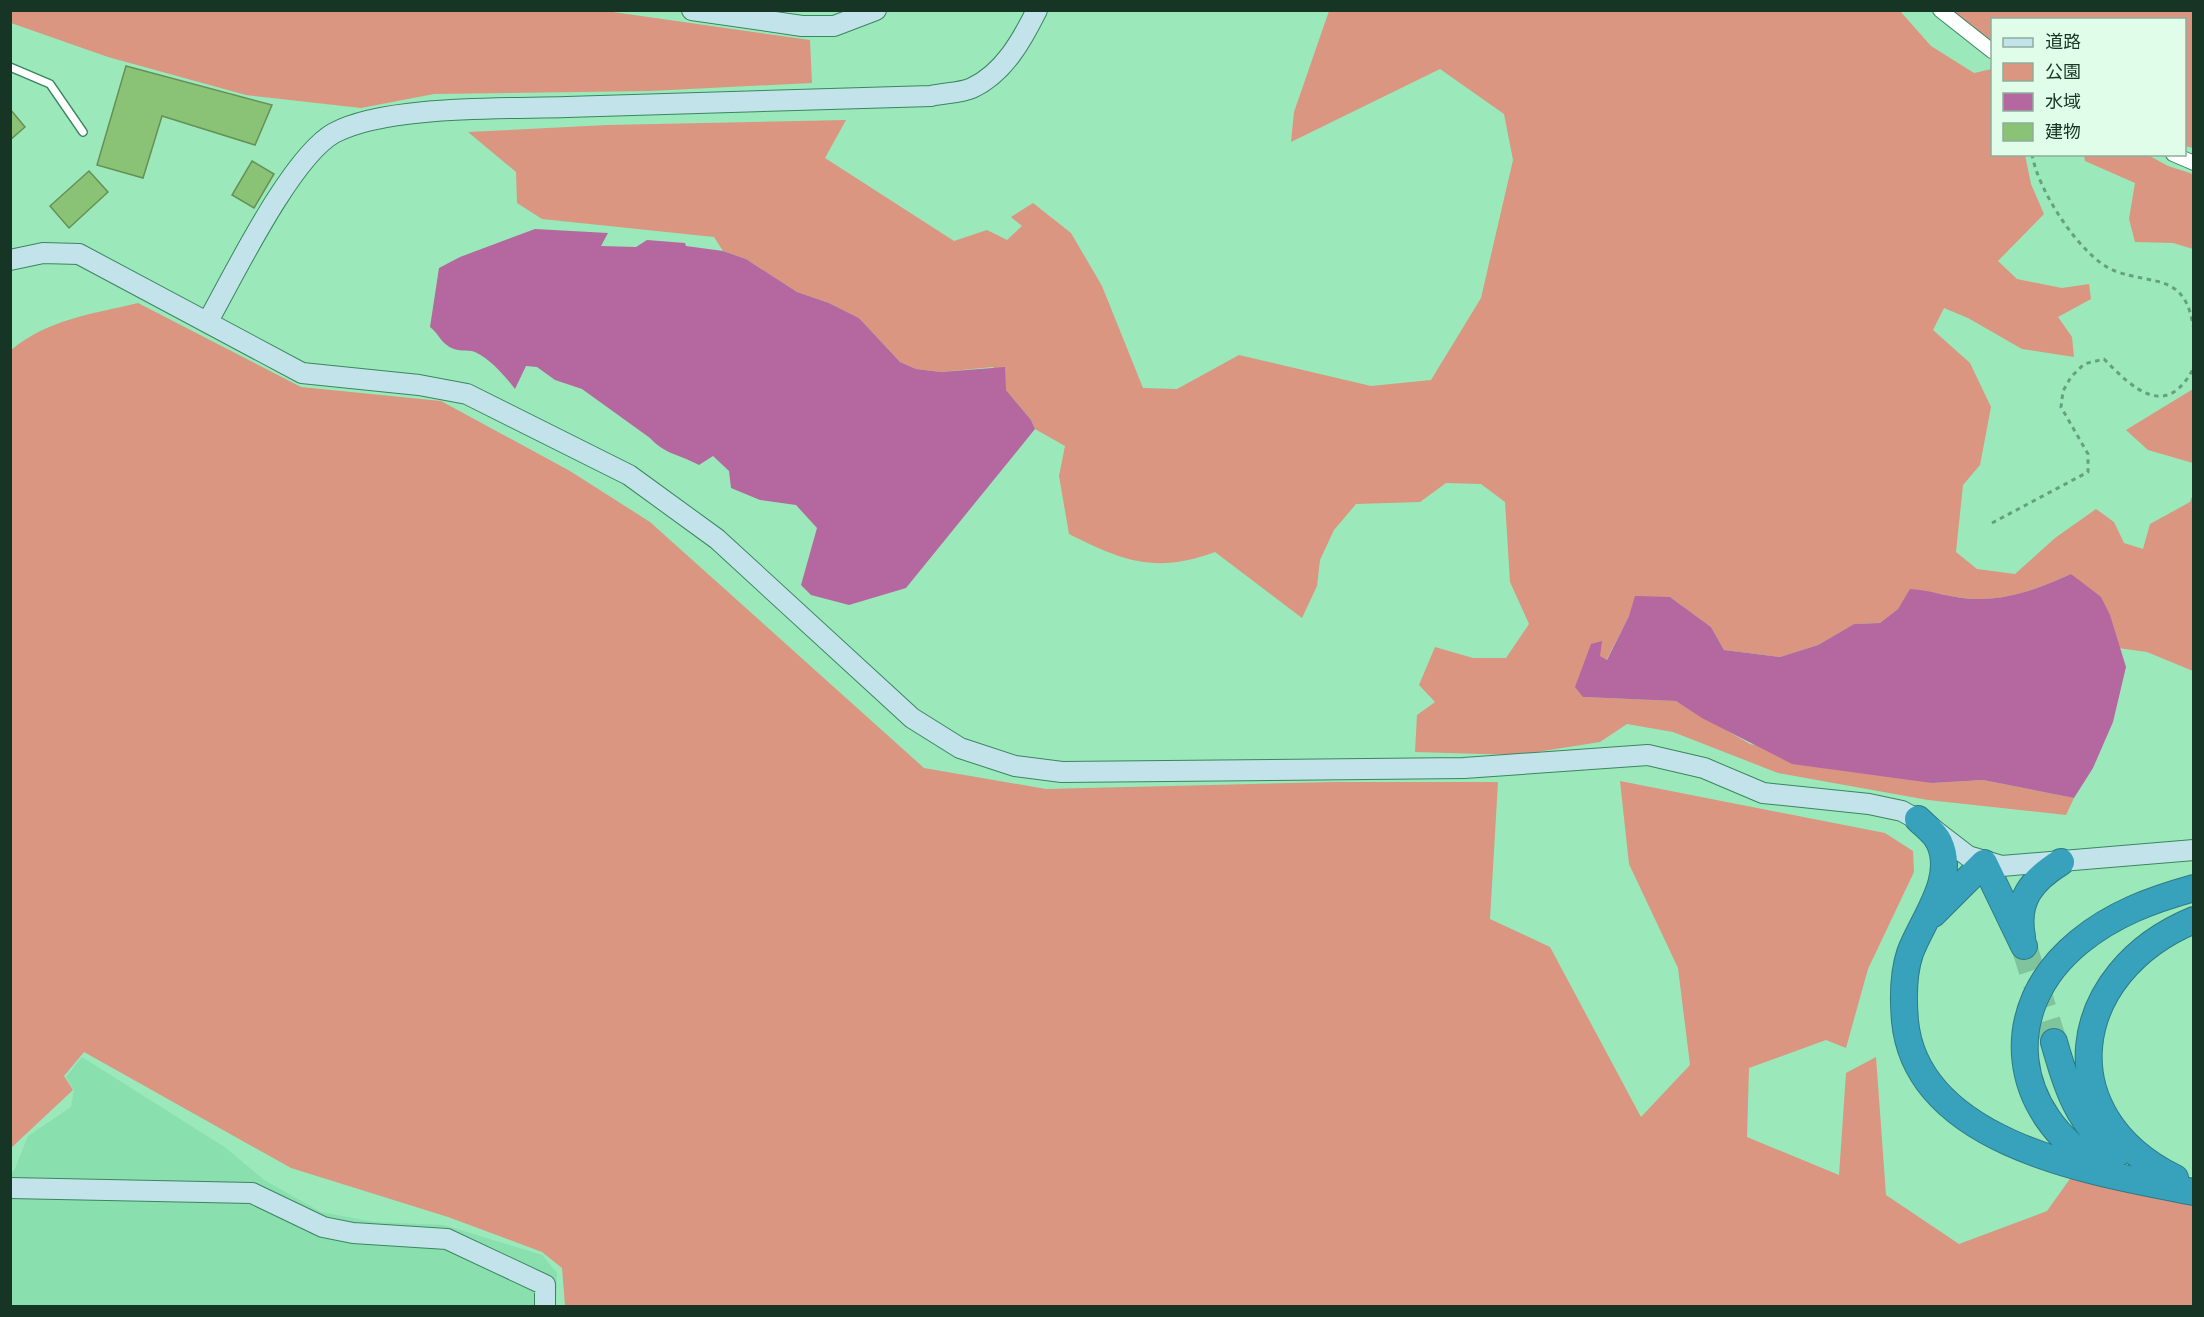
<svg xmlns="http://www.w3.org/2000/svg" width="2204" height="1317" font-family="Barlow,'Noto Sans JP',sans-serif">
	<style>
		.built { fill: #8adfae }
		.green { fill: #da9681 }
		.water { fill: #b4689f }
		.building { fill: #8bc376; stroke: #669156; stroke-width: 1.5 }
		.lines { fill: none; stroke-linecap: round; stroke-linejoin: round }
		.highway-tunnel { stroke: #80c49d; stroke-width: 26; stroke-dasharray: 26 13; stroke-linecap: butt }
		.lane-casing { stroke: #3a865e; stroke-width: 10 }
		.street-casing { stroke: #3a865e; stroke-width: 16 }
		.secondary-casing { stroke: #3a865e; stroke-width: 22 }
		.highway-casing { stroke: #2c7b86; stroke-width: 28 }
		.path { stroke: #66a17f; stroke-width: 3; stroke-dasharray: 4.5 4.5; stroke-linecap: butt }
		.lane { stroke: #fff; stroke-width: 7 }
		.street { stroke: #fff; stroke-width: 14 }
		.secondary { stroke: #c3e3eb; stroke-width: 20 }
		.highway { stroke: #38a1bb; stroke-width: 26 }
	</style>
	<rect width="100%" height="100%" fill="#9be8bb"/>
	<!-- built -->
	<path class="built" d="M82,1057L226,1148L264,1180L321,1212L374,1222L444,1225L542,1255L557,1273L556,1306H11V1171H14L28,1136L71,1107L74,1090L66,1077Z"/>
	<!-- green -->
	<path class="green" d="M11,10H599L810,40L812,83L650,91L434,94L361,108L246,95L108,57L11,23Z
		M1329,11H1900L1931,46L1974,73L1992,69V154L2025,155L2031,184L2044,214L1998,261L2017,279L2062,288L2089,284L2091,299L2058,317L2072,337L2074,357L2022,349L1968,318L1944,308L1933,330L1970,363L1991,407L1980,465L1963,485L1956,552L1977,569L2015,574L2055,538L2096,509L2114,522L2124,543L2143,549L2150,524L2190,502L2193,494V671L2147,652L2118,648L2110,615L2071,574C2040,588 2010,600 1975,599C1954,599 1932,590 1910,590L1898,609L1880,623L1854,624L1818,645L1780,657L1724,650L1711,627L1670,597L1629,616L1606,661L1600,656L1583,697L1676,701L1750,744L1932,783L1983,780L2074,798L2066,815L1928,800L1778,773L1673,732L1627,724L1600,742L1518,755L1415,752L1417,715L1435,702L1419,685L1435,647L1473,658H1506L1529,624L1510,582L1505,502L1481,484L1446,483L1420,502L1356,504L1334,530L1320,560L1317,586L1302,618L1215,552C1155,574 1123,561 1069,534L1059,476L1065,446L1035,429L1031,420L1006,390L993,367L941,372L916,369L900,362L859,318L829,303L797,292L746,259L723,251L714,237L542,219L517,203L516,172L468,132L607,125L846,120L825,158L954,241L987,230L1007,240L1022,226L1011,217L1033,203L1071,233L1102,286L1143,388L1177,389L1239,355L1371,386L1431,380L1481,298L1513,160L1504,114L1440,69L1291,142L1294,112Z
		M1946,11H2193V148L2185,146L2184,20H1992V44Z
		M2084,155H2148L2168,166L2193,174V249L2173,243L2135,242L2129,219L2135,183L2085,161Z
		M138,303L301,387L441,401L570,471L650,522L924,768L1046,789L1332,782H1498L1490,919L1550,947L1641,1117L1690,1065L1678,968L1629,864L1620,781L1885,833L1913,851L1914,872L1868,969L1846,1048L1826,1040L1749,1068L1747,1137L1839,1175L1846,1073L1876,1057L1886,1195L1959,1244L2047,1211L2072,1176L2193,1202V1306H565L562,1268L542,1252L448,1217L291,1168L84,1052L64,1076L73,1090L11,1148L10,351C47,319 93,314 138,303Z
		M2193,389V463L2148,450L2126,430Z"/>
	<!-- water -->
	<path class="water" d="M535,229L608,233L601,246L636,247L647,240L685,243L686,246L723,251L746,259L797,292L829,303L859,318L900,362L916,369L941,372L1005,367L1006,390L1031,420L1035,429L906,588L849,605L811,595L801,585L817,528L796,505L760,500L731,488L729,471L713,456L699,465C681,455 664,454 650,438L582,389L555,380L537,367L526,366L515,389C506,377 491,360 477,353C470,349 461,352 454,349C442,345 439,334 430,327L439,268L460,257Z
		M2071,574L2101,597L2110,615L2126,667L2113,722L2093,768L2074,798L1983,780L1932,783L1792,764L1702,718L1676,701L1583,697L1575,687L1591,644L1602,641L1600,656L1607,660L1629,616L1635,596L1670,597L1711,627L1724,650L1780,657L1818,645L1854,624L1880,623L1898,609L1910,589C1932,590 1953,599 1975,599C2010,600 2040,588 2071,574Z"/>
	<!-- building -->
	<path class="building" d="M126,66L272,105L255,145L162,116L143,178L97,165Z
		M10,109L25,127L10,140Z
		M252,161L274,174L254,208L232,195Z
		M89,171L108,192L69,228L50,206Z"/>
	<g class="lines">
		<!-- highway-tunnel -->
		<path class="highway-tunnel" d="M2024,946L2054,1042"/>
		<!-- lane casing -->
		<g class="lane-casing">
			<path id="lane" d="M10,67L50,84L83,132"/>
		</g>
		<!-- street casing -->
		<g class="street-casing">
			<path id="street" d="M1940,10L1992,51
				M2173,154L2194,163"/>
		</g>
		<!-- secondary casing -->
		<g class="secondary-casing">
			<path id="secondary" d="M692,10L802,26H834L876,10
				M10,260L43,253L79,254L302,373L419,385L467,394L629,475L717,539L912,718L960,748L1015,766L1062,772L1464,768L1648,755L1704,768L1763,793L1869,804L1902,811L1929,826L1968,856L2002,866L2194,850
				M208,321C234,275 291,157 334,133C386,105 506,109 567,107C689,103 810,99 931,96C944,93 961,93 972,88C1004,73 1022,40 1037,10
				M10,1188L252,1193L323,1227L353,1233L447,1239L545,1285V1306"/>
		</g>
		<!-- highway casing -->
		<g class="highway-casing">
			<path id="highway" d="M1918,819C1925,826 1935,833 1939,842C1957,879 1922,920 1910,953C1903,974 1903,998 1905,1021C1917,1145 2096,1173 2194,1192
				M1933,914L1984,863L2024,946
				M2022,937C2015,900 2032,880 2061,862
				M2054,1042C2067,1087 2078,1126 2118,1153
				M2100,1166C2011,1114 1997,1009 2079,942C2113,914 2151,900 2194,888
				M2175,1178C2047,1115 2068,972 2194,920"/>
		</g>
		<!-- path -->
		<path class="path" d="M2032,154C2037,189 2081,258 2115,271C2156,286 2186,272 2194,331
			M1992,523L2088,472V454L2061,407L2063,391L2071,377L2084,364L2104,359C2133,389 2167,421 2194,367"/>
		<!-- lane -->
		<use href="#lane" class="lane"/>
		<!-- street -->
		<use href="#street" class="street"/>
		<!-- secondary -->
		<use href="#secondary" class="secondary"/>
		<!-- highway -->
		<use href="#highway" class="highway"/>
	</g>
	<!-- border -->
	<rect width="2204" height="1317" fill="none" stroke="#163524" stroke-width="24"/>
	<!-- legend -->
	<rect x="1991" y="18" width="195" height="138" fill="#e0fdea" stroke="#8fad9b" stroke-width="1.5"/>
	<rect x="2003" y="38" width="30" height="9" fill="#c3e3eb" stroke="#8fad9b" stroke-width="1.5"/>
	<text x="2045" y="48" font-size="18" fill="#163524">道路</text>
	<rect x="2003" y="63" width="30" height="18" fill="#da9681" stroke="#8fad9b" stroke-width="1.5"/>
	<text x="2045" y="78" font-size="18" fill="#163524">公園</text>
	<rect x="2003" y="93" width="30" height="18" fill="#b4689f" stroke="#8fad9b" stroke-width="1.5"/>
	<text x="2045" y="108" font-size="18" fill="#163524">水域</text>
	<rect x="2003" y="123" width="30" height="18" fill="#8bc376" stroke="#8fad9b" stroke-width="1.5"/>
	<text x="2045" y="138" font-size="18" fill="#163524">建物</text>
</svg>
